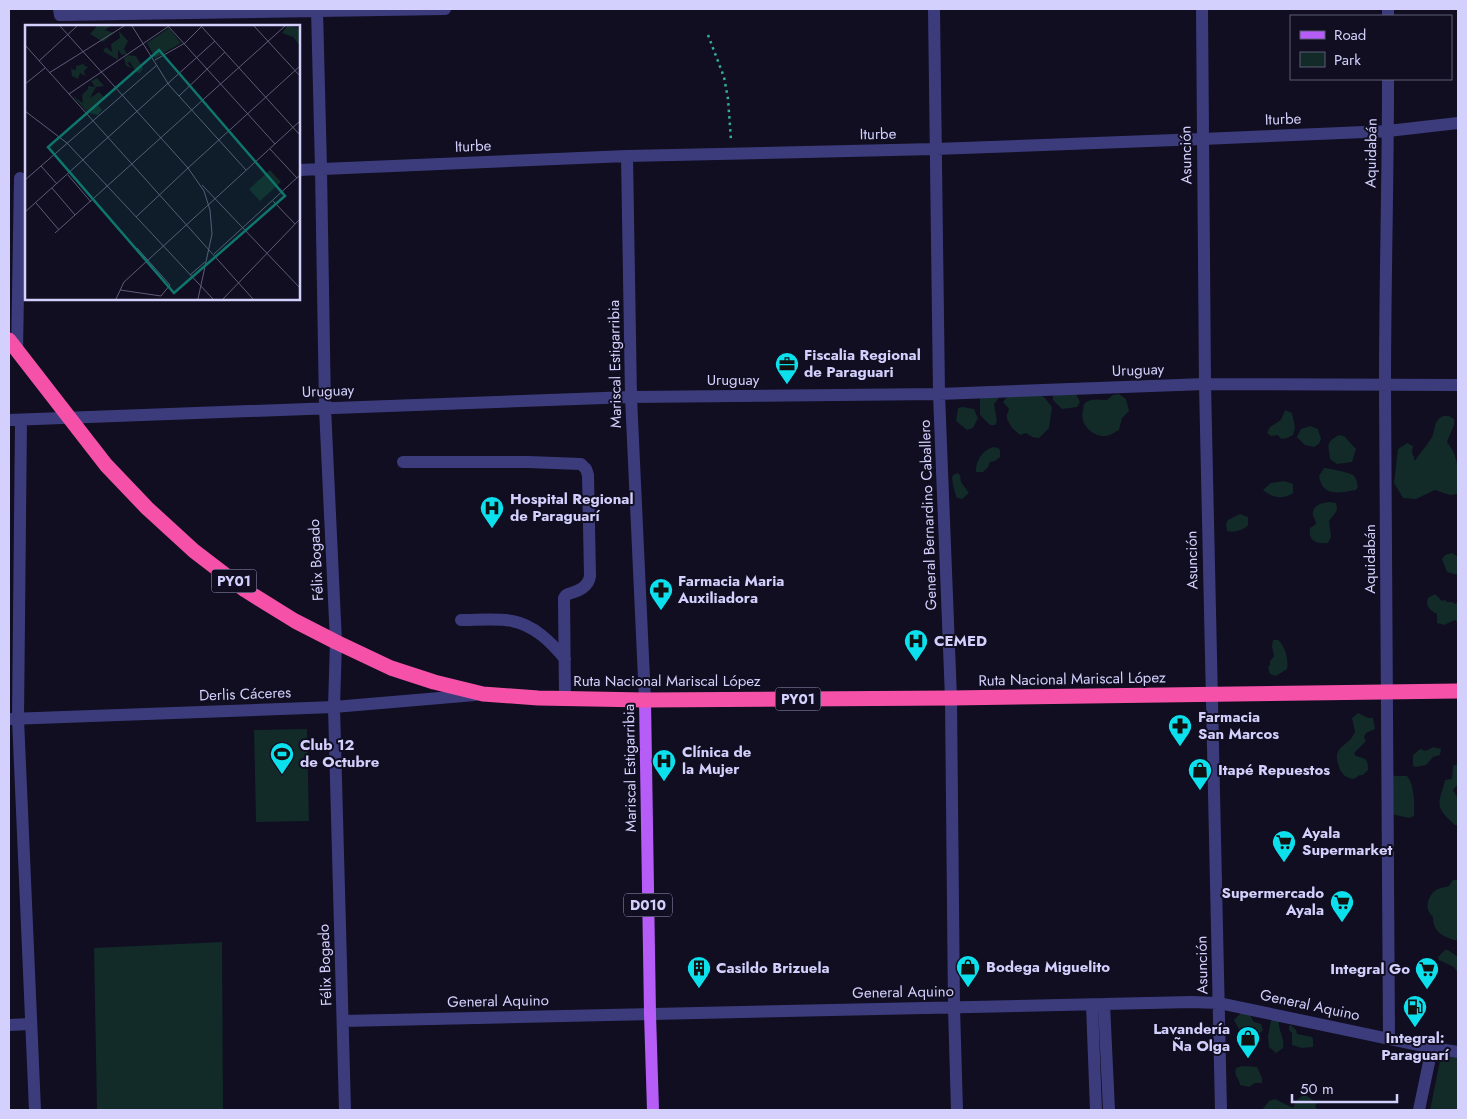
<svg xmlns="http://www.w3.org/2000/svg" width="1467" height="1119" font-family="Jost,sans-serif">
	<style>
		.green { fill: #122a28 }
		.lines { fill: none; stroke-linecap: round; stroke-linejoin: round }
		.path { stroke: #34ac9f; stroke-width: 2.5; stroke-dasharray: 2.5 4; stroke-linecap: butt }
		.minor { stroke: #3c3c7d; stroke-width: 12 }
		.major { stroke: #b65df7; stroke-width: 12 }
		.highway { stroke: #f651a8; stroke-width: 15 }
		.labels { text-anchor: middle; dominant-baseline: central; stroke-width: 4; stroke-linejoin: round; paint-order: stroke }
		.shield { fill: #100e20; stroke: #9896bb; stroke-width: 1 }
		.shield-label { font-size: 14px; font-weight: bold; fill: #d3d0fd }
		.street-label { font-size: 15px; fill: #d3d0fd; stroke: #100e20 }
		.poi-label { font-size: 15px; font-weight: bold; fill: #d3d0fd; stroke: #100e20; text-anchor: start }
		.inset-road { fill: none; stroke: #5e5c78; stroke-width: 1 }
		.view { fill: #0f766e; fill-opacity: 0.15; stroke: #0f766e; stroke-width: 2.5 }
		.inset-edge { fill: none; stroke: #d3d0fd; stroke-width: 2.5 }
	</style>
	<rect width="100%" height="100%" fill="#100e20"/>
	<!-- green -->
	<path class="green" d="M1015,394H1037L1044,397L1052,407L1049,428L1039,438L1032,437L1026,433L1020,435L1012,428L1007,419V414L1009,409L1003,402L1006,398Z
		M1076,394L1080,402L1077,407L1062,409L1053,400V395Z
		M1119,394L1126,399L1129,411L1122,418L1119,430C1115,432 1110,436 1105,436C1091,436 1079,423 1083,410C1084,407 1083,405 1085,403C1091,398 1100,400 1107,400L1113,395Z
		M980,396L999,398L994,404L997,422L995,425H990L980,415Z
		M963,407L974,409L978,418L973,428L967,430L956,421L958,408Z
		M1285,410L1292,413L1295,427L1293,435L1287,438L1281,439L1278,435L1271,436L1267,433L1270,427L1281,420Z
		M1443,416H1449L1454,419V425L1447,442C1460,457 1458,475 1458,494L1450,495L1435,490L1416,499L1403,498L1394,483L1398,449L1407,443L1413,446L1412,452L1415,461C1420,452 1427,446 1432,437C1436,428 1433,421 1443,416Z
		M1310,426L1318,429L1321,439L1319,444L1314,447L1305,445L1297,437L1301,429Z
		M1339,435L1344,436L1356,449L1352,462L1337,464L1330,459C1329,446 1324,443 1339,435Z
		M993,447L998,448L1000,450V457L995,461L990,462L988,467L983,472H976C975,461 983,450 993,447Z
		M1324,468C1329,468 1350,473 1353,475C1357,478 1357,484 1358,487L1356,490C1339,493 1322,497 1319,476Z
		M957,473L960,475L961,482L969,493L962,499L957,498C954,491 953,485 952,478L953,475Z
		M1284,481L1293,484V493C1283,500 1272,498 1263,490L1271,483Z
		M1330,502L1336,503C1339,512 1334,514 1329,521L1331,537L1328,543C1316,544 1308,541 1310,528L1316,524C1316,521 1314,518 1313,516C1311,505 1322,503 1330,502Z
		M1240,514L1248,517V525C1244,530 1234,533 1227,531L1226,524L1228,520Z
		M1452,553L1457,556L1458,554V575L1447,572L1442,559L1445,555Z
		M1435,594L1442,601L1445,600L1447,602H1452L1455,604L1458,602V624L1455,620L1444,625L1437,623V614C1430,610 1425,606 1428,598Z
		M1273,640H1278C1285,646 1289,659 1287,669L1276,676L1270,674L1268,667L1270,665V661L1274,656L1272,647Z
		M1358,713L1368,718H1373L1375,729L1366,733L1364,737L1366,741L1354,753L1356,756C1366,759 1368,758 1368,770L1363,775H1360L1354,779C1346,778 1342,775 1339,767C1331,745 1348,748 1355,732L1352,718Z
		M307,729L309,821L256,822L254,730Z
		M1433,747L1441,749L1440,755L1433,757L1426,765L1416,767L1413,766V755L1420,749L1426,751Z
		M1458,764V784L1453,790L1458,799V825H1455C1433,806 1439,804 1445,780L1452,779L1453,766Z
		M1392,772L1394,776H1407C1414,783 1415,805 1414,816L1409,818L1391,814Z
		M1453,880H1458V941C1444,937 1433,933 1433,917C1424,910 1427,896 1436,890C1439,888 1445,887 1449,886Z
		M222,942L223,1110H97L94,948Z
		M1445,950H1448L1458,957V973L1454,967L1439,960L1438,957Z
		M1241,1013L1250,1015C1255,1024 1252,1021 1261,1024L1263,1030L1256,1037L1251,1036L1243,1039L1239,1037L1240,1031L1234,1020Z
		M1274,1018L1279,1021C1278,1031 1285,1038 1283,1048L1276,1053L1269,1047L1268,1036L1271,1021Z
		M1291,1025L1296,1030L1297,1034L1312,1037L1313,1039V1047L1302,1048L1292,1045V1033L1289,1030V1026Z
		M1441,1056L1458,1058V1110H1430Z
		M1242,1066L1257,1067L1262,1078V1083H1255L1249,1087L1240,1085C1240,1079 1233,1076 1236,1068Z
		M1302,1096H1307L1317,1103L1315,1107L1319,1110H1262L1269,1101L1275,1099L1293,1108L1297,1100Z"/>
	<g class="lines">
		<!-- path -->
		<path class="path" d="M708,35L724,77L728,99L731,140"/>
		<!-- minor -->
		<path class="minor" d="M59,9L60,15L445,9
			M317,9L321,169L325,408L336,642L334,707L345,1110
			M934,9L939,394L951,698L954,1008L957,1110
			M1202,9L1205,384L1221,1110
			M1388,16V9
			M1388,79C1388,182 1385,284 1385,387C1385,604 1386,821 1389,1038
			M627,156L631,397L645,700
			M299,170L627,156L935,149L1202,139L1388,131L1458,123
			M17,352L20,178
			M9,420L631,397L939,394L1205,384L1458,385
			M21,420L18,719L35,1110
			M403,462H528L581,464L586,469L588,475L590,576C588,589 576,591 566,595L564,598L565,698
			M461,620C476,620 499,618 512,621C534,625 551,642 565,659
			M9,719L334,707L475,695
			M1104,1004L1109,1110
			M1092,1005L1096,1110
			M343,1021L1192,1002L1219,1003L1432,1048L1458,1052
			M9,1025L30,1024
			M1419,1110L1432,1048"/>
		<!-- major -->
		<path class="major" d="M645,700L650,1014L653,1110"/>
		<!-- highway -->
		<path class="highway" d="M9,340L106,465L147,508L194,551L245,590L295,621L336,642L391,668L434,682L483,694L538,698L645,700L951,698L1458,691"/>
	</g>
	<!-- icons -->
	<defs>
		<g id="office-pin" transform="scale(1.25)"><path d="M0 17L-7.5 6A9.5 9.5 0 1 1 7.5 6Z" fill="#0ce0ec" stroke="#100e20"/><path d="M-6-3h4V-5.5h4V-3h4V5H-6ZM-1-4.5V-3h2v-1.5ZM-6 0V1H6V0Z" fill="#111"/></g>
		<g id="hospital-pin" transform="scale(1.25)"><path d="M0 17L-7.5 6A9.5 9.5 0 1 1 7.5 6Z" fill="#0ce0ec" stroke="#100e20"/><path d="M-5-5h3v3.5h4V-5h3V5h-3V1.5h-4V5h-3Z" fill="#111"/></g>
		<g id="pharmacy-pin" transform="scale(1.25)"><path d="M0 17L-7.5 6A9.5 9.5 0 1 1 7.5 6Z" fill="#0ce0ec" stroke="#100e20"/><path d="M-2-6h4v4h4v4h-4v4h-4v-4h-4v-4h4Z" fill="#111"/></g>
		<g id="stadium-pin" transform="scale(1.25)"><path d="M0 17L-7.5 6A9.5 9.5 0 1 1 7.5 6Z" fill="#0ce0ec" stroke="#100e20"/><path d="M0-5a6.5 5 0 1 0 0 10a6.5 5 0 1 0 0-10ZM-3.5-1.8h7v3.6h-7Z" fill="#111"/></g>
		<g id="shop-pin" transform="scale(1.25)"><path d="M0 17L-7.5 6A9.5 9.5 0 1 1 7.5 6Z" fill="#0ce0ec" stroke="#100e20"/><path d="M-5-2.5h2.3a2.7 3.5 0 0 1 5.4 0H5L5.5 6h-11ZM-1.5-2.5h3a1.5 2.3 0 0 0-3 0Z" fill="#111"/></g>
		<g id="supermarket-pin" transform="scale(1.25)"><path d="M0 17L-7.5 6A9.5 9.5 0 1 1 7.5 6Z" fill="#0ce0ec" stroke="#100e20"/><path d="M-6-5.5h2.5l.6 2H6L4.5 2H-2.5L-4.4-4H-6ZM-1.5 3.2a1.3 1.3 0 1 0 .1 0ZM3 3.2a1.3 1.3 0 1 0 .1 0Z" fill="#111"/></g>
		<g id="building-pin" transform="scale(1.25)"><path d="M0 17L-7.5 6A9.5 9.5 0 1 1 7.5 6Z" fill="#0ce0ec" stroke="#100e20"/><path d="M-4-6H4V6H1V3H-1V6H-4ZM-2.5-4.3h1.7v1.8h-1.7ZM.8-4.3h1.7v1.8H.8ZM-2.5-1h1.7V.8h-1.7ZM.8-1h1.7V.8H.8Z" fill="#111"/></g>
		<g id="fuel-pin" transform="scale(1.25)"><path d="M0 17L-7.5 6A9.5 9.5 0 1 1 7.5 6Z" fill="#0ce0ec" stroke="#100e20"/><path d="M-5.5-6h7V0h2V4h1.3V-2.5L3-4.5l.8-.8L6-3V5H2.5V1h-1V6h-7ZM-4.2-4.7v3.2H.2V-4.7Z" fill="#111"/></g>
	</defs>
	<g fill-rule="evenodd">
		<use href="#office-pin" x="787" y="364"/>
		<use href="#hospital-pin" x="492" y="508"/>
		<use href="#pharmacy-pin" x="661" y="590"/>
		<use href="#hospital-pin" x="916" y="641"/>
		<use href="#pharmacy-pin" x="1180" y="726"/>
		<use href="#stadium-pin" x="282" y="754"/>
		<use href="#hospital-pin" x="664" y="761"/>
		<use href="#shop-pin" x="1200" y="770"/>
		<use href="#supermarket-pin" x="1284" y="842"/>
		<use href="#supermarket-pin" x="1342" y="902"/>
		<use href="#shop-pin" x="968" y="967"/>
		<use href="#building-pin" x="699" y="968"/>
		<use href="#supermarket-pin" x="1427" y="969"/>
		<use href="#fuel-pin" x="1415" y="1007"/>
		<use href="#shop-pin" x="1248" y="1038"/>
	</g>
	<g class="labels">
		<!-- shield labels -->
		<g class="shield">
			<rect x="211.5" y="569.5" width="45" height="23" rx="4"/>
			<rect x="775.5" y="687.5" width="45" height="23" rx="4"/>
			<rect x="624" y="893.5" width="48" height="23" rx="4"/>
		</g>
		<g class="shield-label">
			<text x="234" y="581">PY01</text>
			<text x="798" y="699">PY01</text>
			<text x="648" y="905">D010</text>
		</g>
		<!-- street labels -->
		<g class="street-label">
			<text transform="translate(1283 119) rotate(-2)">Iturbe</text>
			<text transform="translate(878 134) rotate(-1)">Iturbe</text>
			<text transform="translate(473 146) rotate(-2)">Iturbe</text>
			<text transform="translate(1371 153) rotate(-89)">Aquidabán</text>
			<text transform="translate(1186 155) rotate(-91)">Asunción</text>
			<text transform="translate(615 364) rotate(-91)">Mariscal Estigarribia</text>
			<text transform="translate(1138 370) rotate(-2)">Uruguay</text>
			<text x="733" y="380">Uruguay</text>
			<text transform="translate(328 391) rotate(-2)">Uruguay</text>
			<text transform="translate(928 515) rotate(-92)">General Bernardino Caballero</text>
			<text transform="translate(1370 559) rotate(-90)">Aquidabán</text>
			<text transform="translate(316 560) rotate(-93)">Félix Bogado</text>
			<text transform="translate(1192 560) rotate(-91)">Asunción</text>
			<text transform="translate(1072 679) rotate(-1)">Ruta Nacional Mariscal López</text>
			<text x="667" y="681">Ruta Nacional Mariscal López</text>
			<text transform="translate(245 694) rotate(-2)">Derlis Cáceres</text>
			<text transform="translate(630 768) rotate(-91)">Mariscal Estigarribia</text>
			<text transform="translate(325 965) rotate(-92)">Félix Bogado</text>
			<text transform="translate(1202 965) rotate(-91)">Asunción</text>
			<text transform="translate(903 992) rotate(-1)">General Aquino</text>
			<text transform="translate(498 1001) rotate(-1)">General Aquino</text>
			<text transform="translate(1310 1005) rotate(12)">General Aquino</text>
		</g>
		<!-- poi labels -->
		<g class="poi-label">
			<text x="804" y="355">Fiscalia Regional<tspan x="804" dy="17">de Paraguari</tspan></text>
			<text x="510" y="499">Hospital Regional<tspan x="510" dy="17">de Paraguarí</tspan></text>
			<text x="678" y="581">Farmacia Maria<tspan x="678" dy="17">Auxiliadora</tspan></text>
			<text x="934" y="641">CEMED</text>
			<text x="1198" y="717">Farmacia<tspan x="1198" dy="17">San Marcos</tspan></text>
			<text x="300" y="745">Club 12<tspan x="300" dy="17">de Octubre</tspan></text>
			<text x="682" y="752">Clínica de<tspan x="682" dy="17">la Mujer</tspan></text>
			<text x="1218" y="770">Itapé Repuestos</text>
			<text x="1302" y="833">Ayala<tspan x="1302" dy="17">Supermarket</tspan></text>
			<text x="1324" y="893" text-anchor="end">Supermercado<tspan x="1324" dy="17">Ayala</tspan></text>
			<text x="986" y="967">Bodega Miguelito</text>
			<text x="716" y="968">Casildo Brizuela</text>
			<text x="1410" y="969" text-anchor="end">Integral Go</text>
			<text x="1230" y="1029" text-anchor="end">Lavandería<tspan x="1230" dy="17">Ña Olga</tspan></text>
			<text x="1415" y="1038" text-anchor="middle">Integral:<tspan x="1415" dy="17">Paraguarí</tspan></text>
		</g>
	</g>
	<!-- overview -->
	<g transform="translate(25 25)">
		<rect width="275" height="275" fill="#100e20"/>
		<path d="M72,1H86L80,5L89,8L78,17L65,9ZM262,1L275,3V21L268,12L257,8ZM144,3L156,18L130,33L122,18ZM94,6L103,16L99,24L102,29L97,30L93,25V35L78,26L81,22L87,27L86,19L95,13ZM103,30L111,31L118,43L115,48L111,47L105,37L102,38L107,43L101,41L99,33ZM62,38L58,40L63,42L59,46L60,51L55,48L53,54L47,51L46,44L51,45V41ZM72,53L79,61L71,62L65,73L74,67L81,74L71,78L77,85L73,90L65,88L69,81L62,87L47,70L58,78L57,70L63,64V61L70,62L66,56ZM245,145L256,157L235,176L224,164Z" fill="#122a28"/>
		<path class="inset-road" d="M35,1L163,143L179,166L185,185L187,209L173,274M107,1L144,60L221,145M143,1L250,119M176,1L275,110M229,1L275,51M0,20L228,274M130,35L160,18L177,1M14,36L52,1M24,48L99,1M0,59L20,43M44,69L144,1M154,71L200,27M0,86L42,118L188,274M245,124L272,153M16,141L32,159M163,143L275,41M43,150L66,177M0,155L132,40M177,160L275,263M27,163L50,190M248,176L270,199M11,178L34,205M0,187L190,16M111,192L163,143M30,208L260,1M189,229L275,150M165,250L180,237M95,265L136,271L145,260L112,223M91,274L99,257L275,96M198,274L275,194"/>
		<path class="view" d="M134,25L260,171L149,268L23,122Z"/>
		<rect width="275" height="275" class="inset-edge"/>
	</g>
	<!-- border -->
	<rect width="1467" height="1119" fill="none" stroke="#d3d0fd" stroke-width="20"/>
	<!-- legend -->
	<rect x="1290" y="15" width="162" height="65" fill="#100e20" stroke="#5e5c78"/>
	<rect x="1300" y="31" width="25" height="8" fill="#b65df7" stroke="#5e5c78"/>
	<text x="1334" y="40" font-size="15" fill="#d3d0fd">Road</text>
	<rect x="1300" y="52" width="25" height="15" fill="#122a28" stroke="#5e5c78"/>
	<text x="1334" y="65" font-size="15" fill="#d3d0fd">Park</text>
	<!-- scale -->
	<path d="M1292 1094v8h105v-8" fill="none" stroke="#d3d0fd" stroke-width="2.5"/>
	<text x="1300" y="1094" font-size="15" fill="#d3d0fd" stroke="#100e20" stroke-width="4" paint-order="stroke">50 m</text>
</svg>
